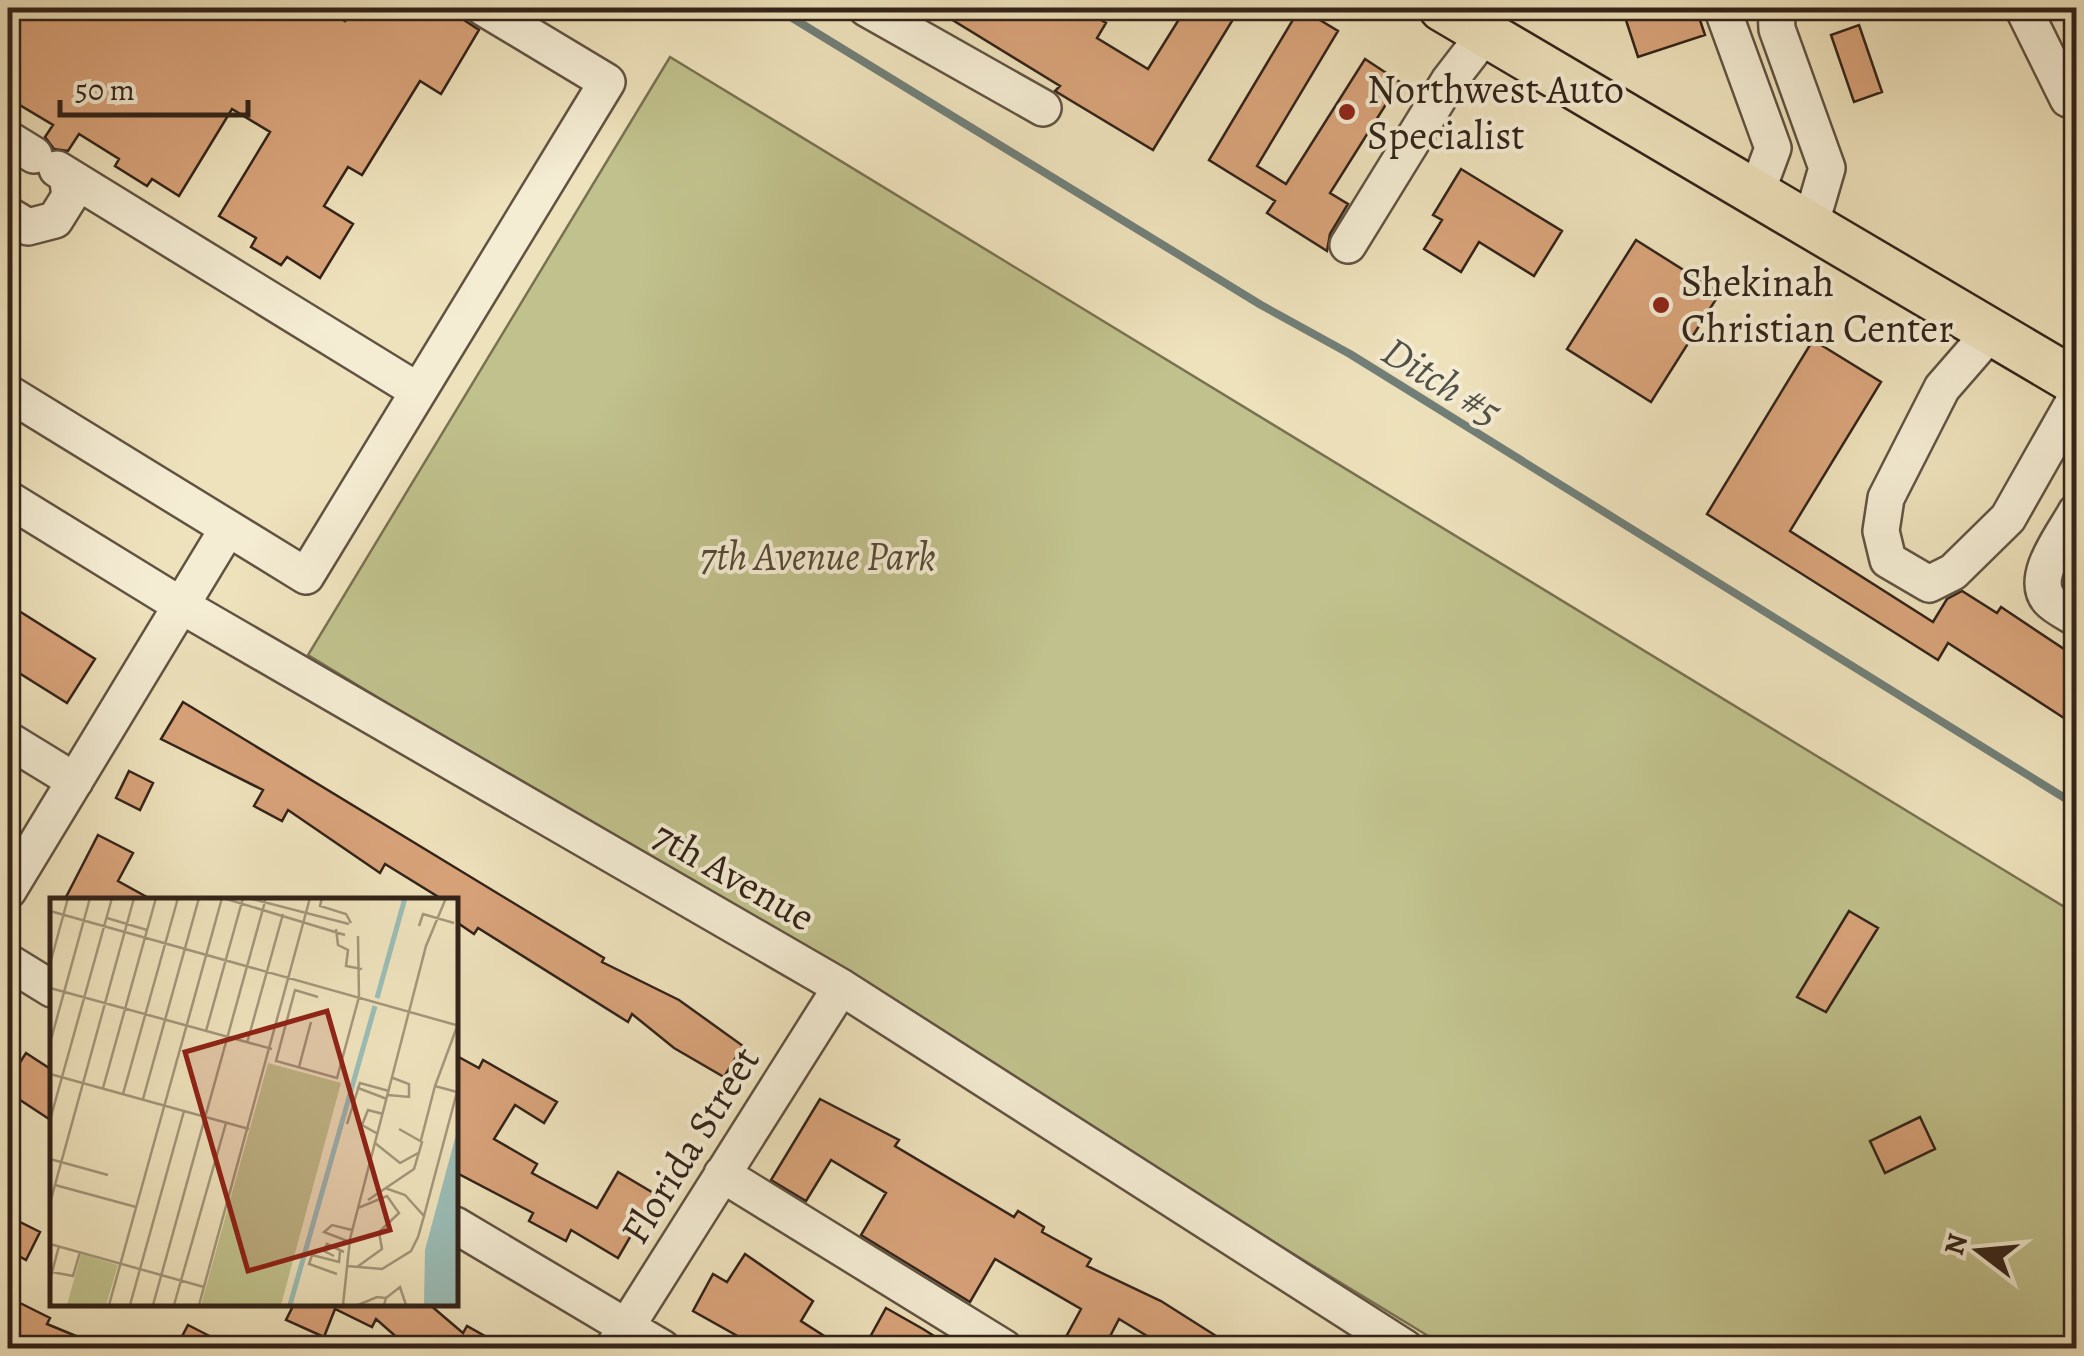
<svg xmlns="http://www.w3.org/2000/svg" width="2084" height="1356" font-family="Alegreya,serif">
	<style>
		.green { fill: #c0c18c; stroke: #797252; stroke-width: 2.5 }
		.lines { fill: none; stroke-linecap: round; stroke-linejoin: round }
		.stream { stroke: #717f78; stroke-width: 8 }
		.building { fill: #d9a37a; stroke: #322319; stroke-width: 2.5 }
		.minor-casing { stroke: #615342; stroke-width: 40 }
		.major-casing { stroke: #322319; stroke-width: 50 }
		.minor { stroke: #f4ecd3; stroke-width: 35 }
		.major { stroke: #eee2bc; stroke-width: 45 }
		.poi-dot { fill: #8f2418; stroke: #f4ecd3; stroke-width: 4 }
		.labels { text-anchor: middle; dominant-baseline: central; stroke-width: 8; stroke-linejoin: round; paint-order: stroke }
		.poi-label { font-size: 40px; fill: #322319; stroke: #f4ecd3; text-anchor: start }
		.park-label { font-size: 40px; font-style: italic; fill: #564a36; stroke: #f4ecd3 }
		.street-label { font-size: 40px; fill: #322319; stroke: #f4ecd3 }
		.water-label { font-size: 42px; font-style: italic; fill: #525148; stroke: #f4ecd3 }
		.inset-river { fill: none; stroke: #9bbdb7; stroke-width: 5 }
		.inset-road { fill: none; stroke: #a3967b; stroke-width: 2.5 }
		.view { fill: #8f2418; fill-opacity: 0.15; stroke: #8f2418; stroke-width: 5 }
		.inset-edge { fill: none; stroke: #322319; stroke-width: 5 }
	</style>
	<rect width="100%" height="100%" fill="#eee2bc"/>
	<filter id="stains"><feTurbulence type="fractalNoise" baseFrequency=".002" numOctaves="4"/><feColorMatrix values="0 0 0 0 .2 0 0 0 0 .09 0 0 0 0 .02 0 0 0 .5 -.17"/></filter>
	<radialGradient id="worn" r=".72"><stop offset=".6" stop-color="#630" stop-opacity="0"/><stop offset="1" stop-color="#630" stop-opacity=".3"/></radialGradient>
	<!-- green -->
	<path class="green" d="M670,57L2076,914V1348H1448L308,655Z"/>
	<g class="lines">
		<!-- stream -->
		<path class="stream" d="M776,8L1261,305L1350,354L2076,805"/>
	</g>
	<!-- building -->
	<path class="building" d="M8,8H324L345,21L354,8H446L479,30L441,94L420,81L362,175L348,167L324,206L353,224L320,278L287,257L281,265L251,247L256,238L219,216L270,132L232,109L179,196L152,179L147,186L115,166L119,159L79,134L68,151L54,149L45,137L53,125L8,98Z
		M933,8H1081L1106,23L1097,38L1148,69L1186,8H1240L1153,150L1055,91L1060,86Z
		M1300,8L1338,31L1257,166L1286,184L1365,59L1400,82L1330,193L1348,204L1330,234L1327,251L1267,213L1275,201L1209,160Z
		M1622,8H1696L1705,35L1638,57Z
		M1859,25L1882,92L1854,102L1831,35Z
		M1461,169L1562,231L1534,276L1479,242L1461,272L1424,249L1442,220L1433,215Z
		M1636,240L1720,293L1651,402L1567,349Z
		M1813,340L1881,382L1790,531L1933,622L1947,599L1962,591L1997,613L2001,607L2076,657V698L2064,718L1948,643L1938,660L1707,514Z
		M8,604L95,659L67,703L8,666Z
		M183,702L604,958L602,962L679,1000L743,1046L724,1077L674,1048L632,1014L628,1022L478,928L474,934L455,921V901H445L385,864L380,873L288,810L282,821L254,806L263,790L161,739Z
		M129,771L153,783L140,810L116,798Z
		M98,835L133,853L118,881L154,901H64Z
		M1849,911L1878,928L1826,1012L1797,997Z
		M26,1053L52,1070V1121L8,1092V1081Z
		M455,1055L479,1068L483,1060L557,1102L544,1123L515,1105L494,1139L537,1164L532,1173L597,1208L618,1172L655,1194L618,1258L571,1230L566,1241L529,1221L533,1213L455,1172Z
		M820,1099L899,1140L895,1146L1014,1217L1018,1211L1044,1227L1042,1232L1091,1259L1087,1266L1161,1301L1235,1348H1167L1119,1319L1104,1348H1060L1081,1309L995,1259L970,1302L861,1235L886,1193L831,1160L806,1201L771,1180Z
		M1920,1117L1935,1149L1885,1173L1870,1141Z
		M8,1216L40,1232L26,1260L8,1250Z
		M745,1254L813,1301L801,1321L843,1348H750L739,1342L741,1338L693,1311L713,1274L727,1282Z
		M8,1297L50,1318L47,1324L105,1348H8Z
		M294,1304H429L463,1333L467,1326L506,1348H409L376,1319L372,1327L335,1309L324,1337L286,1320Z
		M886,1308L923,1329L953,1348H864Z
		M188,1325L233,1348H176Z"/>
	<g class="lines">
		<!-- minor casing -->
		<g class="minor-casing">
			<path id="minor" d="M866,8L1043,108
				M1722,8L1773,148L1756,194
				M1776,8L1777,29L1827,168L1810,226
				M2023,8L2068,99L2076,100
				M8,139L34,155
				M57,169L418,391
				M8,215L28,227L55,220L70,196L67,175
				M1348,245L1449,81L1486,33
				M1989,334L1942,388L1886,498L1881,531L1888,560L1929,584L1953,572L2008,518L2076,398
				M8,393L306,576L607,82L484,8
				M8,499L182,606L841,987L1405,1348
				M2076,512C2065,533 2029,577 2049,600C2055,607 2068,613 2076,618
				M8,740L75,781
				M8,891L228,528
				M8,962L52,989
				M722,1174L1004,1348
				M455,1225L662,1348
				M613,1348L841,987"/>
		</g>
		<!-- major casing -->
		<g class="major-casing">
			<path id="major" d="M1442,8L2076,382"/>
		</g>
		<!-- minor -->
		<use href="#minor" class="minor"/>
		<!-- major -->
		<use href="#major" class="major"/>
	</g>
	<!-- markers -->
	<g class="poi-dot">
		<circle cx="1347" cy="112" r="10"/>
		<circle cx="1661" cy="305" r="10"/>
	</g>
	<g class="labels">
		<!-- poi labels -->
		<g class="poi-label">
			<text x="1367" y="89">Northwest Auto<tspan x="1367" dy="46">Specialist</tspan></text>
			<text x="1681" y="282">Shekinah<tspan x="1681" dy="46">Christian Center</tspan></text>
		</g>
		<!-- park labels -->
		<g class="park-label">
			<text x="818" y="556">7th Avenue Park</text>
		</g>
		<!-- street labels -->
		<g class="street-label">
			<text transform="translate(734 876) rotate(30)">7th Avenue</text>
			<text transform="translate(690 1145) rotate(-58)">Florida Street</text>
		</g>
		<!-- water labels -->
		<g class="water-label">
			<text transform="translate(1442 381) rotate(32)">Ditch #5</text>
		</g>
	</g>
	<!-- overview -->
	<g transform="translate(50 898)">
		<rect width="408" height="408" fill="#eee2bc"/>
		<path d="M218,165L291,185L231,407H151ZM31,356L68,367L56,407H17Z" fill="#c0c18c"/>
		<path d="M407,233V407H374L375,352Z" fill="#9bbdb7"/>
		<path class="inset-river" d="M327,100L355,0M240,407L325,108"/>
		<path class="inset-road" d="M173,0L295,37M198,0L299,26M272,0L270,8L296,16L301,25M0,13L406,127M57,20L97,32M369,28L373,16L404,25M286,31L288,47L298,52L296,68L312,71M0,66L18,0M0,90L222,151M268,99L245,92L226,163L287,180L309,99L308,38M156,133L193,0M0,145L40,0M197,145L233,16M249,169L261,124M0,176L199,231M385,188L408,126M53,190L106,0M73,196L128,0M338,197L359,199V186L343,180M93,201L149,0M337,201L308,190L310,185L339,193M0,222L62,0M297,226L308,191M328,236L312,227L318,212L333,216M371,242L385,188L407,194L374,318M325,245L350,265L370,254M0,261L58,277M5,287L86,309M318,302L364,271L372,244L349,231M0,305L84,0M300,344L274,334L282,327L302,332M0,346L154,389M284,358L274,353L277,346L294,354M297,368L332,371L361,353L368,339L374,318L355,297L335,290M307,369L332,351L329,334L349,315L337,298L308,310M2,374L23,378L30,354M287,376L259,366L262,357L289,364L290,353M0,382L9,348M336,400L350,389L356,407M59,407L172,0M80,407L134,213M103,407L216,0M124,407L176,225M149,407L260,0M293,407L300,341L376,48L396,0M308,407L327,399L336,400L334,407"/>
		<path class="view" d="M277,113L340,332L198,373L135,154Z"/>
		<rect width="408" height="408" class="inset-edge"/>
	</g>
	<!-- margin -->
	<rect width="2084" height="1356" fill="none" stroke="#eee2bc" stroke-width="40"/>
	<rect x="10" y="10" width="2064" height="1336" fill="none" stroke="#322319" stroke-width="5"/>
	<rect x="20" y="20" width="2044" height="1316" fill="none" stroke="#322319" stroke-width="2.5"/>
	<!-- north arrow -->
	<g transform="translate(1979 1251) rotate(286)" stroke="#f4ecd3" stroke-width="8" paint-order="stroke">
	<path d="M0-8L18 38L0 25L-18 38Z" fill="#322319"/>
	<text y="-15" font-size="28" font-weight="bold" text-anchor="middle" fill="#322319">N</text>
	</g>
	<!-- scale -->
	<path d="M60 100v15h188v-15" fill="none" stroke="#322319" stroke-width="5"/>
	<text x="75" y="100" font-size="30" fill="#322319" stroke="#f4ecd3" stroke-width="8" paint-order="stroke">50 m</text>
	<rect width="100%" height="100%" filter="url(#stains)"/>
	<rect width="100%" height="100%" fill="url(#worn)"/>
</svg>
